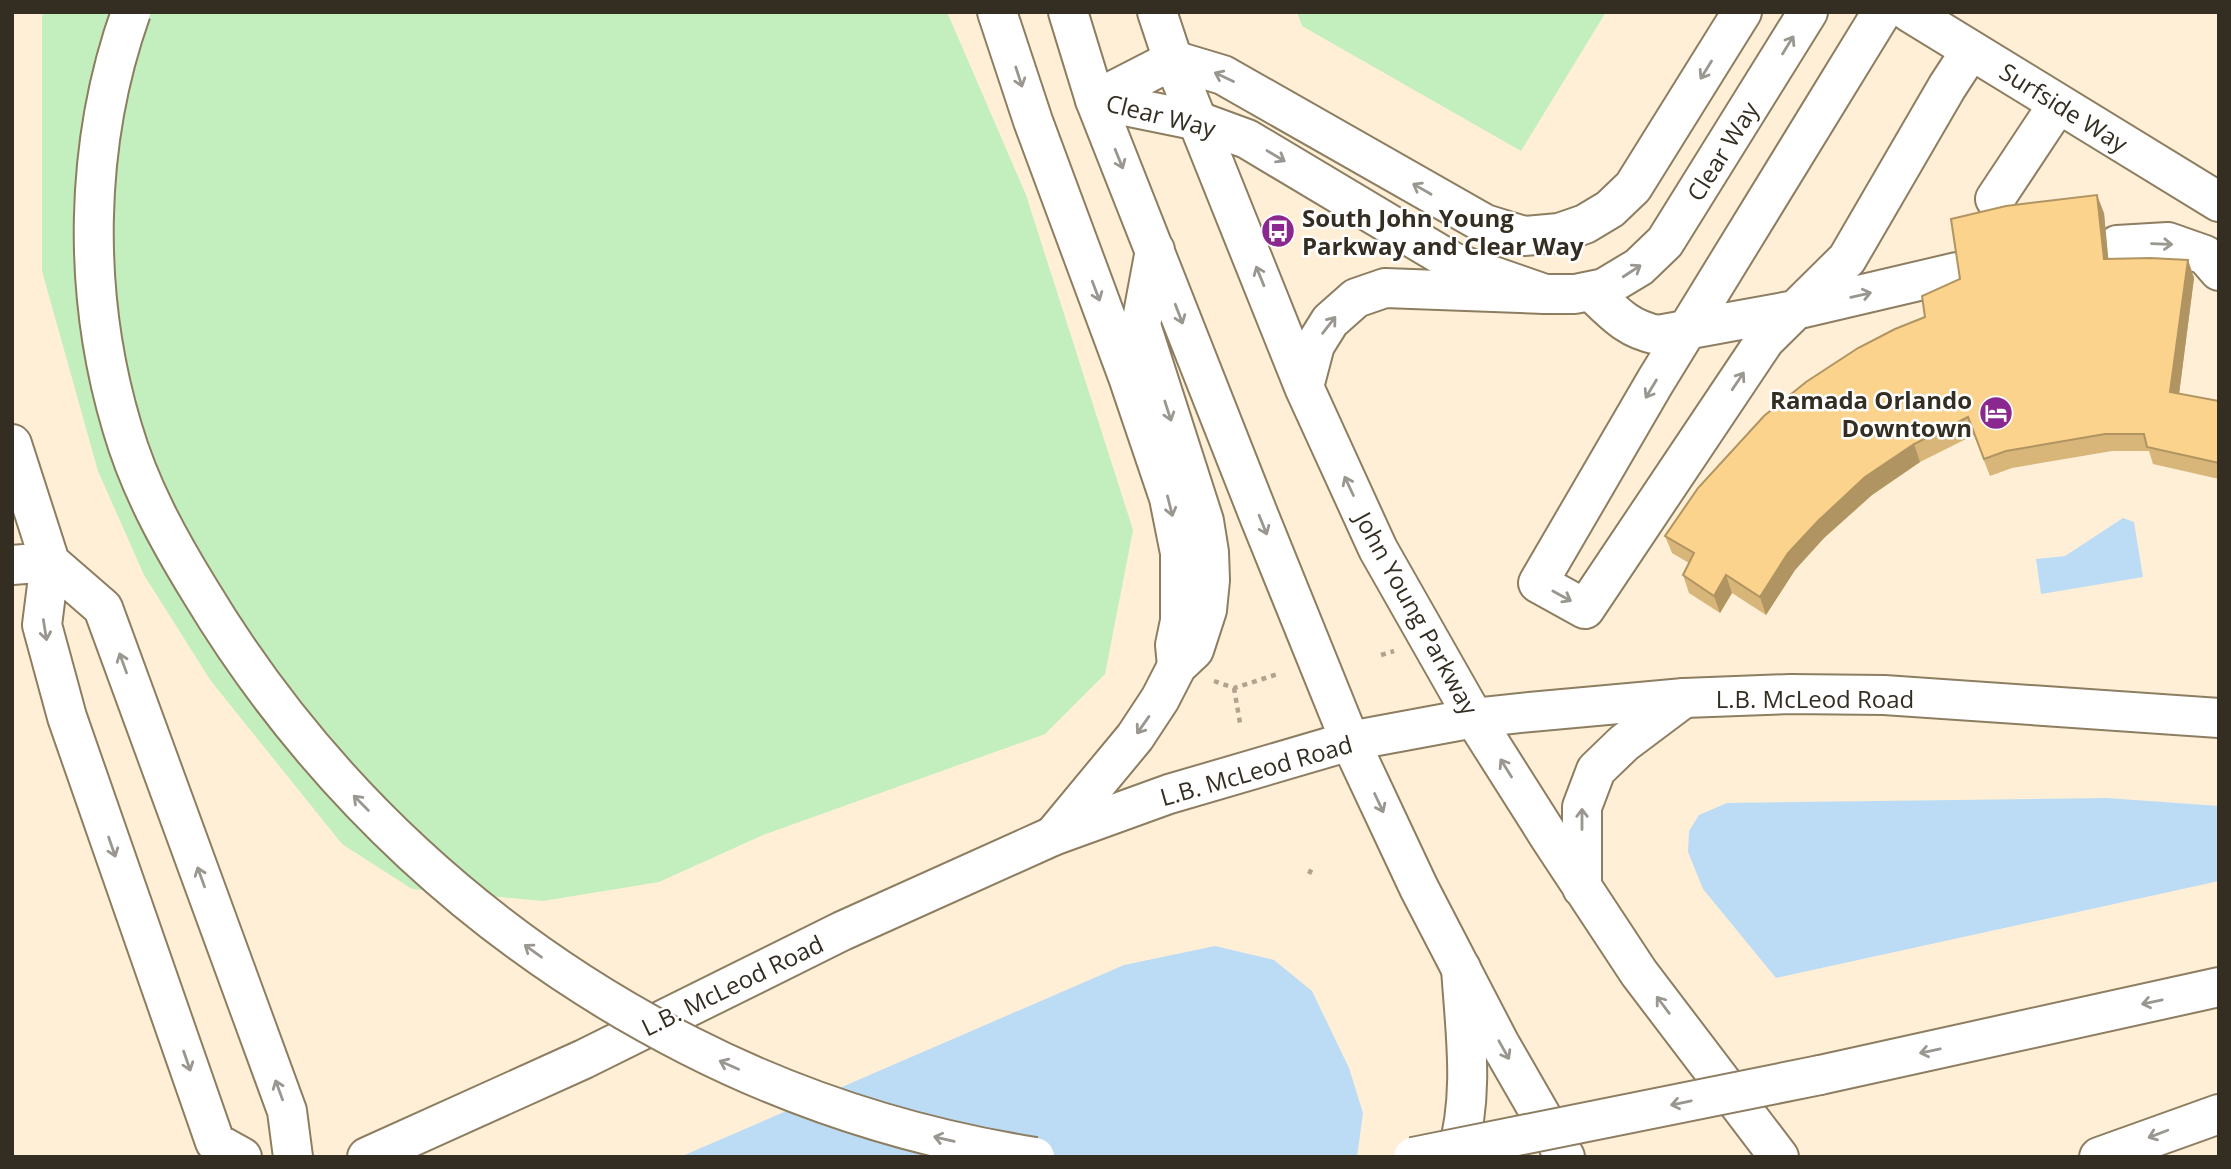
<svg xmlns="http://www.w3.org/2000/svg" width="2231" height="1169" font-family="'Open Sans',sans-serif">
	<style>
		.green { fill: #c3eebe }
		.water { fill: #bcdcf6 }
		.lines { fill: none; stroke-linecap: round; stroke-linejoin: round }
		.minor-casing { stroke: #8d7d61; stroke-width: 42 }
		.major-casing { stroke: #8d7d61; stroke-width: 42 }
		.highway-casing { stroke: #8d7d61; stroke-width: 42 }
		.path { stroke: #b0a491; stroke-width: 4.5; stroke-dasharray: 5 5; stroke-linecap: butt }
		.minor { stroke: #fff; stroke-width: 38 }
		.major { stroke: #fff; stroke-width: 38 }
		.highway { stroke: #fff; stroke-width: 38 }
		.highway-bridge-casing { stroke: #8d7d61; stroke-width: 42; stroke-linecap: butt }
		.highway-bridge { stroke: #fff; stroke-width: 38 }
		.wall { fill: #d8b578 }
		.shaded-wall { fill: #b09462 }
		.building { fill: #fbd38c; stroke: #b09462; stroke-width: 2 }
		.oneway { stroke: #9a9690 }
		.labels { text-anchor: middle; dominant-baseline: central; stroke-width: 5; stroke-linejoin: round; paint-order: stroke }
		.street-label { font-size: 24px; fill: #342d22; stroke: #fff }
		.poi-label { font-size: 24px; font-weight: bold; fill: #342d22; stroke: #fff; text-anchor: start }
	</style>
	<rect width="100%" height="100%" fill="#feefd6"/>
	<!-- green -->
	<path class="green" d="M45,12H947L1026,195L1133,530L1105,674L1045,734L763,835L659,882L543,901L412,889L342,844L211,681L144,575L98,471L42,271V16Z
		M1297,12H1606L1521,151L1302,26Z"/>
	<!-- water -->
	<path class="water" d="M2123,518L2134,522L2143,577L2041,594L2036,559L2065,556Z
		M2107,798L2219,806V881L1776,978L1703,889L1688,852L1689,831L1699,815L1727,803Z
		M1215,946L1274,960L1312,991L1349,1068L1363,1113L1357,1157H680L1124,965Z"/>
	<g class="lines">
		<!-- minor casing -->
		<g class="minor-casing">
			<path id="minor" d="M1882,12L1655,382L1538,583L1585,609L1765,340L1847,259L1947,87L1971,50
				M1909,12L2219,202
				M1095,100L1198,121L1247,139L1453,262L1545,294H1575L1604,288L1639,267L1665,242L1808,12
				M1095,100L1173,60L1223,75L1485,224L1524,236L1559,233L1585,224L1610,209L1633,187L1742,12
				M1995,199L2058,104
				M2117,245L2168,242L2205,255L2219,271
				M1591,291C1613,312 1627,329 1658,335L1795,310L1957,272
				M12,444L50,562L42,625L67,717L215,1142L242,1157
				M12,565L50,562L103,608L287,1111L293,1157
				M367,1157L584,1059L842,931L1053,836L1169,794L1350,741L1474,718L1530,712L1684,698L1790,694L1884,695L2219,718"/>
		</g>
		<!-- major casing -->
		<g class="major-casing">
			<path id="major" d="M1068,12L1095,100L1259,516L1350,741L1419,888L1500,1044L1565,1157
				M1157,12L1173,60L1304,387L1378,549L1474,718L1550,838L1639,973L1779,1157
				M1304,387L1315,345L1330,321L1356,298L1385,288L1545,294
				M1053,836L1135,737L1160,699L1177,666L1194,650L1207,610L1210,580L1209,552L1204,521L1141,325L1155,250
				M1582,888V807L1596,770L1624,743L1684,698"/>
		</g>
		<!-- highway casing -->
		<g class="highway-casing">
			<path id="highway" d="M997,12L1033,121L1128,377L1169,498L1180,553V621L1175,645L1177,666
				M1820,1075L2219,987
				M1456,1157C1475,1095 1465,1031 1461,968
				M2099,1157L2219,1114"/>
		</g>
		<!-- path -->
		<path class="path" d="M1381,655L1394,651
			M1214,681L1234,688L1278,674
			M1234,688L1240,723
			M1309,874L1313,866"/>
		<!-- minor -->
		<use href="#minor" class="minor"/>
		<!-- major -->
		<use href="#major" class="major"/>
		<!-- highway -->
		<use href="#highway" class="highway"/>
		<!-- highway-bridge casing -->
		<g class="highway-bridge-casing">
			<path id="highway-bridge" d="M131,12C84,144 82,293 122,427C139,486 168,539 200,591C317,786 487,943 690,1046C798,1101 915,1138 1035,1157
				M1413,1157L1820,1075"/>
		</g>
		<!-- highway-bridge -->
		<use href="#highway-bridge" class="highway-bridge"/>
	</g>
	<!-- wall -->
	<path class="wall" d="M2104,213L2108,259L2188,260L2194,278L2179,394L2219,401V479L2153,464L2149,451H2112L2012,468L1990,476L1974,435L1920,462L1872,495L1824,538L1795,570L1766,615L1732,593L1720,613L1689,593L1683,575L1689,563L1672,553L1665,536L1925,317Z"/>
	<!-- shaded-wall -->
	<path class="shaded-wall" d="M2097,195L2104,213L2110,276L2104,259Z
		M2188,260L2194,278L2177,410L2170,392Z
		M1914,444L1920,462L1872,495L1824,538L1795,570L1766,615L1760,597L1788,553L1818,521L1865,477Z
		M1726,575L1732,593L1720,613L1714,596Z"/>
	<!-- building -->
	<path class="building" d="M2097,195L2104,259L2150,258L2188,260L2170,392L2219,401V463L2147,447L2144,434H2105L2006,451L1984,459L1968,417L1914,444L1865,477L1818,521L1788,553L1760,597L1726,575L1714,596L1683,575L1694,553L1665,536L1698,488L1764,416L1806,382L1858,348L1895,329L1925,317L1922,296L1960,279L1951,219L2006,206Z"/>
	<!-- one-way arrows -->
	<defs><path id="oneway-shaft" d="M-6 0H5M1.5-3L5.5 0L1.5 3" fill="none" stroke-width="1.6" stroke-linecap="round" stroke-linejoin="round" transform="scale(1.75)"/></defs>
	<g class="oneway">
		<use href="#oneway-shaft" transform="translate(1788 45) rotate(-58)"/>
		<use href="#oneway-shaft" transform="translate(1706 70) rotate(122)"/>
		<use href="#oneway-shaft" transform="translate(1019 77) rotate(72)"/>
		<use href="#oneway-shaft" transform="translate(1224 77) rotate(-155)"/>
		<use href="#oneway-shaft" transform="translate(1276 156) rotate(31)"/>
		<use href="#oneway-shaft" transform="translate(1119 159) rotate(68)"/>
		<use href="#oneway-shaft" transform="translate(1422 189) rotate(-150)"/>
		<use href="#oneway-shaft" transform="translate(2162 244) rotate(2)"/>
		<use href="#oneway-shaft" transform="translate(1632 271) rotate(-33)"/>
		<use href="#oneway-shaft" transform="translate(1260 276) rotate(-112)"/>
		<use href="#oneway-shaft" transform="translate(1096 291) rotate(69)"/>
		<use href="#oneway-shaft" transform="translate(1861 295) rotate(-13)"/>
		<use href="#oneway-shaft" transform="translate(1179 314) rotate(69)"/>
		<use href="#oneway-shaft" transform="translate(1329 325) rotate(-52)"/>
		<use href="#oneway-shaft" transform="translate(1738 381) rotate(-56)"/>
		<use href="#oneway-shaft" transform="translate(1651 389) rotate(121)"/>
		<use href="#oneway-shaft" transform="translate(1168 411) rotate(72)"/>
		<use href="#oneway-shaft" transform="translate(1349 486) rotate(-115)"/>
		<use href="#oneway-shaft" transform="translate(1170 506) rotate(76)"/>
		<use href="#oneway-shaft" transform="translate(1263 525) rotate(68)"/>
		<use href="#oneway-shaft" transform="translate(1562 596) rotate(29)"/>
		<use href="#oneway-shaft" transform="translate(45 630) rotate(81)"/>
		<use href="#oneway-shaft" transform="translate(123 663) rotate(-110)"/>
		<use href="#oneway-shaft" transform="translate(1143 725) rotate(125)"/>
		<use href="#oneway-shaft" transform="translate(1506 768) rotate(-122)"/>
		<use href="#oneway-shaft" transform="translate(361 803) rotate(-135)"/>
		<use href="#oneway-shaft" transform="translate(1379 803) rotate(65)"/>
		<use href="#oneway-shaft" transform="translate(1582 819) rotate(-90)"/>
		<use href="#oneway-shaft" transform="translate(112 847) rotate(71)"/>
		<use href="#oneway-shaft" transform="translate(201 877) rotate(-110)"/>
		<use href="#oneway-shaft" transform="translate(533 951) rotate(-144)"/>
		<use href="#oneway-shaft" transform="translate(2152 1002) rotate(168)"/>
		<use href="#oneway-shaft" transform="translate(1663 1005) rotate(-127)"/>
		<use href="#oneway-shaft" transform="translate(1504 1050) rotate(61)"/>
		<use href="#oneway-shaft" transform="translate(1930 1051) rotate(168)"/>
		<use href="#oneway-shaft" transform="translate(187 1061) rotate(71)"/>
		<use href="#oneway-shaft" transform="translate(729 1065) rotate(-156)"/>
		<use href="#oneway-shaft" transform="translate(279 1090) rotate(-110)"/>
		<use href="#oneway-shaft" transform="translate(1681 1103) rotate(168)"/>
		<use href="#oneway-shaft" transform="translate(2158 1134) rotate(159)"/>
		<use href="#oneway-shaft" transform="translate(944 1139) rotate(-167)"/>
	</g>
	<!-- icons -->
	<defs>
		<g id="bus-disc" transform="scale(1.75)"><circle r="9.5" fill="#8b2890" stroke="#fff"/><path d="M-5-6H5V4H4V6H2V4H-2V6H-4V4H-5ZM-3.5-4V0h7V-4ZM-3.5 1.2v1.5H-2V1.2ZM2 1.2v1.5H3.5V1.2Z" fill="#fff"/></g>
		<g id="hotel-disc" transform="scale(1.75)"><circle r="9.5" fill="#8b2890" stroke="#fff"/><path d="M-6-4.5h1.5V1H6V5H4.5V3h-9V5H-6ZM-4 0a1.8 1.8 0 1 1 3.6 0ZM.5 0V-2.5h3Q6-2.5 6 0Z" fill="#fff"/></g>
	</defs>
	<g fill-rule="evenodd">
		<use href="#bus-disc" x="1278" y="231"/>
		<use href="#hotel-disc" x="1996" y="413"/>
	</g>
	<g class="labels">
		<!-- street labels -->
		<g class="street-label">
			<text transform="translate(2064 107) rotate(32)">Surfside Way</text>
			<text transform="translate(1161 115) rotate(14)">Clear Way</text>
			<text transform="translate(1722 151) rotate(-58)">Clear Way</text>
			<text transform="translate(1417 613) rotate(61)">John Young Parkway</text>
			<text x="1815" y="698">L.B. McLeod Road</text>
			<text transform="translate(1256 770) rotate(-16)">L.B. McLeod Road</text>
			<text transform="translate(732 985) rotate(-26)">L.B. McLeod Road</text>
		</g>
		<!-- poi labels -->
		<g class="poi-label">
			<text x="1302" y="217">South John Young<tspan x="1302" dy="28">Parkway and Clear Way</tspan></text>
			<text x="1972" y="399" text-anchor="end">Ramada Orlando<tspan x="1972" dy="28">Downtown</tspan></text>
		</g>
	</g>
	<!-- border -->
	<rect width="2231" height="1169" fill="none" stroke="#342d22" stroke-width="28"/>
</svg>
